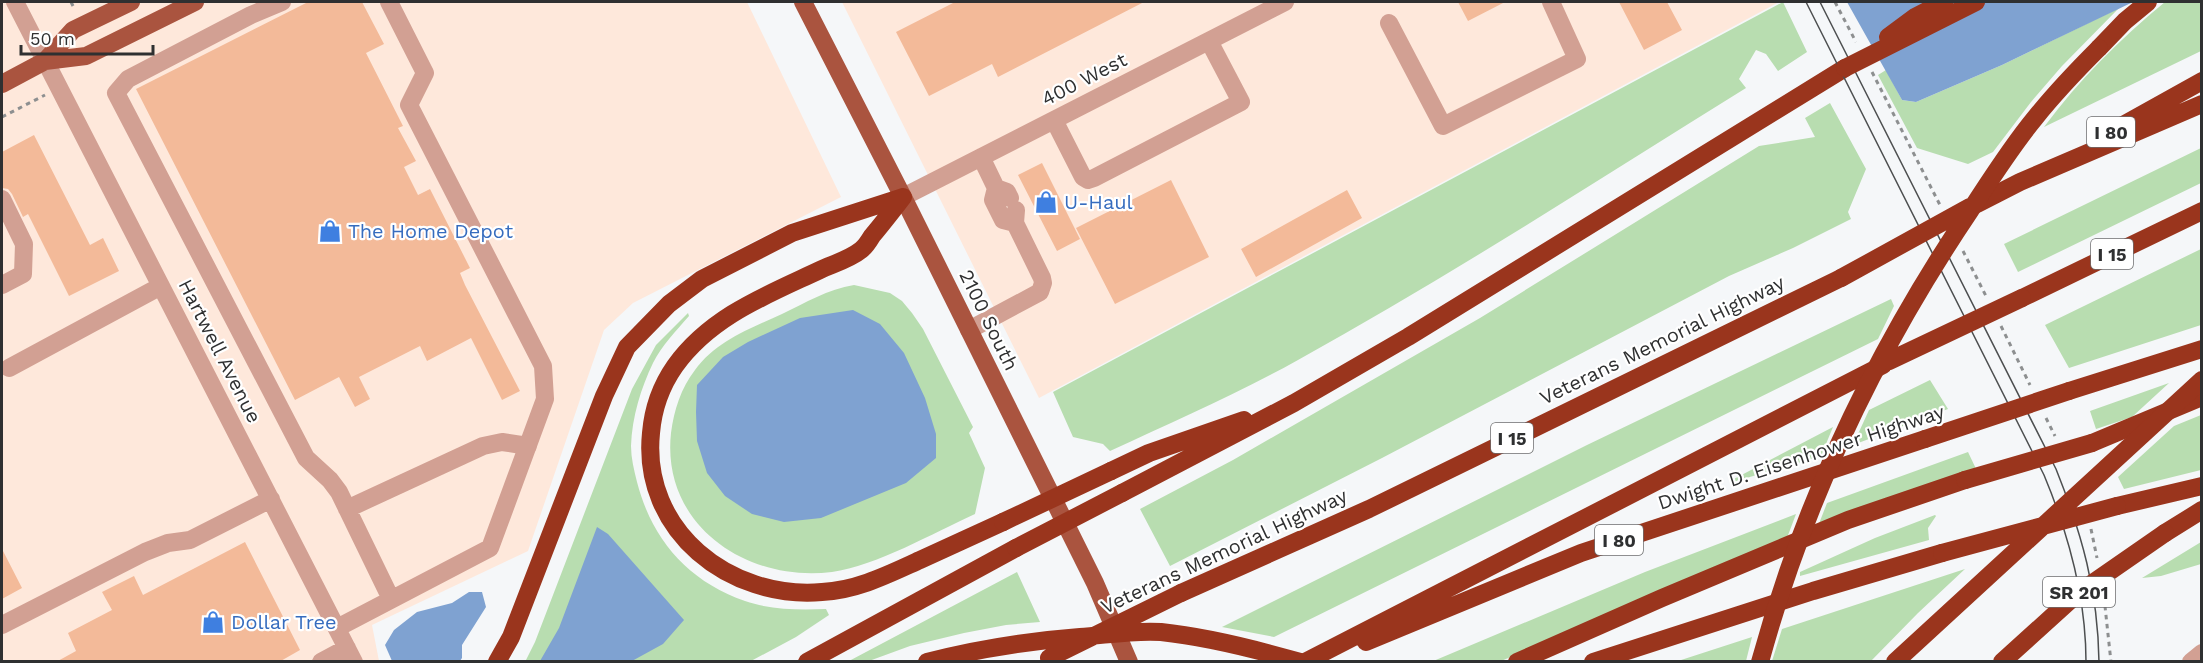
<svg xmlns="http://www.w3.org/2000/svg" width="2203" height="663" font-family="'Work Sans',sans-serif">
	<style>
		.commercial { fill: #fee8db }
		.green { fill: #b8ddb0 }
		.water { fill: #7fa2d1 }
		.building { fill: #f3ba99 }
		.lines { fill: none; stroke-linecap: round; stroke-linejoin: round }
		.path { stroke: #8d8f90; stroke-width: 3; stroke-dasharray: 4.5 4.5; stroke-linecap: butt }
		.minor { stroke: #d2a093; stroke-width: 18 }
		.major { stroke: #aa543f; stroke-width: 18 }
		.highway { stroke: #9a351d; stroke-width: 18 }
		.tram { stroke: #4d4f50; stroke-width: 1.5 }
		.highway-bridge { stroke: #9a351d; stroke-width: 18 }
		.labels { text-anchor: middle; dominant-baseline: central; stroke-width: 4.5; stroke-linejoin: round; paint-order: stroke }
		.shield { fill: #fff; stroke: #6d6e6f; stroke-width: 1.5 }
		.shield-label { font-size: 18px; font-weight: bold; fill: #2f3031 }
		.street-label { font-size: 20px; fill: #2f3031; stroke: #fff }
		.shop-label { font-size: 20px; fill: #366cbe; stroke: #fff; text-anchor: start }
	</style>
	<rect width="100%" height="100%" fill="#f5f7f9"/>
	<!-- commercial -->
	<path class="commercial" d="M2,2H747L841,197L633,303L604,330L528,551L372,625L379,661H2Z
		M842,2H1779L1039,398Z"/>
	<!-- green -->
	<path class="green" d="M1783,2L1807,52L1778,71L1766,54L1756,50L1739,79L1746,88C1598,180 1450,276 1298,360C1237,394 1173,422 1110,451L1103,444L1073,437L1053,392Z
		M2165,2H2201V51L2044,127C2079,80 2120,39 2165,2Z
		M2119,8L2062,66L2031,102L1993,152L1968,164L1917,148L1878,75L1886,70L1902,100L1916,102L2002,65Z
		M1830,103L1866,169L1848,212L1851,219L1793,248L1729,276L1382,458L1170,566L1140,509L1233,460L1480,318L1759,146L1815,137L1805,118Z
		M2201,148V183L2018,272L2004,244Z
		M2201,249V325L2069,368L2045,325Z
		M854,285L890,293L902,301L912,313L923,329L973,427L969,433L985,468L975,514C933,533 876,566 832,572C747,583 661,525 671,433C674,410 681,388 695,370C716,341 751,328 782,314C805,303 828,289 854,285Z
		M1891,299L1894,306L1878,339L1274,637L1222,627L1587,445Z
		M688,313L689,316C676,331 662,345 653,363C641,388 632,417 631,446C631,458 634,470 637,482C652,540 688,581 745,601C771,610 799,610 826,609L829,615L796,637L751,661L525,662L535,642L632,389L656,345Z
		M1930,380L1948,409L1853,445L1869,410Z
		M2169,383L2132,417L2096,429L2090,411Z
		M2201,415V470L2124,489L2118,477L2174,426Z
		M1833,427L1821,456L1733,482L1732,480Z
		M1968,452L1978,473L1815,534L1827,503Z
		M1796,514L1784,546L1501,661L1431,662L1645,572Z
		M1935,515L1936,516L1928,528L1929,540L1800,576V572L1875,538Z
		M2201,542V564L2161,576L2142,578Z
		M1965,569L1918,613L1871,661H1772L1782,629Z
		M1017,572L1040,622L1006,625L964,633L910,646L869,661H849Z
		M1752,637L1746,661H1678Z"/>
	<!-- water -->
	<path class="water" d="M1847,2H2133L2002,65L1916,102L1902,100Z
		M853,310L880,324L904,353L925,398L936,434V458L906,483L821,518L784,522L752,514L725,496L707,473L697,441L696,412L697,385L723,357L748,342L800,318Z
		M597,527L608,534L684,620L663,644L632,661H540L559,628Z
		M469,592H482L486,607L462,645V658L460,661H392L385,645L394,630L417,612L452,603Z"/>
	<!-- building -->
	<path class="building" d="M308,2H362L384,44L366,53L403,126L398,128L416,161L404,167L418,195L430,189L470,268L460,273L465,285L520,391L502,400L471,338L427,361L420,346L359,377L370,399L355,407L339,377L295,400L136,89Z
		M955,2H1144L998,77L992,64L929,96L896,32Z
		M1458,2H1505L1468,21Z
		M1619,2H1667L1682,30L1644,50Z
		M34,135L90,245L103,238L119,271L69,296L28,214L23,217L12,194L8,189L2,188V152Z
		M1042,163L1080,239L1057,251L1018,175Z
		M1171,180L1209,257L1115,304L1076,228Z
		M1347,190L1362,218L1256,277L1241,249Z
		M245,542L300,650L279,662H56L76,651L68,633L112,610L102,592L134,576L143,595Z
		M2,549L22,588L2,599Z"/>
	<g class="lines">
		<!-- path -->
		<path class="path" d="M71,2L75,10
			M1835,2L1856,42
			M1872,72L1940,205
			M2,117L45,95
			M1963,251L1986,296
			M2001,326L2030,385
			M2046,418L2055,436
			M2091,529L2097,558
			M2104,597L2111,662"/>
		<!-- minor -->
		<path class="minor" d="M15,2L354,662
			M282,2L251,15L128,79L116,93L306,458L330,480L339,492L391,599
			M1389,23L1443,126L1577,59L1551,2
			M1054,120L1083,177L1088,180L1094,178L1241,102L1209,41
			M981,157L996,188L993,200L1003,220L1015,223
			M996,188L1007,192L1010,198
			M903,197L1285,2
			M2,199L24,244L23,274L2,285
			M969,330L1040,292L1043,283L1042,278L1015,223L1016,210
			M9,368L161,286
			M347,509L483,446L502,442L528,446
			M2,625L145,552L168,543L190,540L271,499
			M337,628L490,548L545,399L543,366L409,105L425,73L389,2
			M321,662L347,648
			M2191,662L2202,653"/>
		<!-- major -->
		<path class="major" d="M803,2L903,197L1095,583L1129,662
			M45,61L86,56L195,2
			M2,84L45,61L73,30L131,2"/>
		<!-- highway -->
		<path class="highway" d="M2099,48L2125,21L2148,2
			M2105,135L2202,81
			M903,197C893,210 883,223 872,236C869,241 865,247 861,250C850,259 833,264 820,270C767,295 711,316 675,366C661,386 653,409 651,433C641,531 730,600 822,592C858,590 889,574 920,560C948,547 975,535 1003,522
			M1977,204L2020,182L2202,104
			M2022,298L2202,211
			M2069,391L2202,349
			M2092,443L2202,397
			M1111,471L1149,453L1244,420
			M1122,493L1294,403L1408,337L1845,68
			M2117,506L2202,486
			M2165,533L2202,510
			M1181,593L1369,509L1841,278
			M1366,642L1581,553L1925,439
			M497,662L511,637L604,396L627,347L669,304L702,279L792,233L903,197
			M807,662L1016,548
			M1305,662L1883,365
			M1517,662L1662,598L1848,520L1965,480
			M1593,662L1813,591L1942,553"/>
		<!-- tram -->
		<path class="tram" d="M1806,2L2044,475C2069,535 2086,596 2086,662
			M1820,2L2056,469C2082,534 2098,591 2099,662"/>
		<!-- highway-bridge -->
		<path class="highway-bridge" d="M1888,37L1915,17L1944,2
			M1845,68L1976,2
			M1841,278L1970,207
			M1889,361L2022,298
			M1925,439L2069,391
			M1965,480L2092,443
			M1003,522L1111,471
			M1016,548L1122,493
			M1942,553L2117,506
			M1049,658L1181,593
			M927,662C977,649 1028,641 1080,637C1107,635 1134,630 1161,632C1208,637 1255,649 1300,662
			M1760,662C1804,501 1877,349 1970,211C1991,179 2011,147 2035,118C2055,93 2077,70 2099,48
			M1895,662L2202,380
			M2002,662L2077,594L2165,533"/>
	</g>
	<!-- icons -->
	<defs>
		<g id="shop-bare" transform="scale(1.8)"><path d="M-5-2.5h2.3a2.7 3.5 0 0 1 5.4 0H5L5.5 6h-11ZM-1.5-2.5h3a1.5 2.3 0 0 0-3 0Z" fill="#3f7fe0" stroke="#fff" stroke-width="2.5" paint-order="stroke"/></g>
	</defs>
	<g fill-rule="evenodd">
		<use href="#shop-bare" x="1046" y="202"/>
		<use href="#shop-bare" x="330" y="231"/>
		<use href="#shop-bare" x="213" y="622"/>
	</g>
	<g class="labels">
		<!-- shield labels -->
		<g class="shield">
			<rect x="2087" y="117" width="48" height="30" rx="4.5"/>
			<rect x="2091" y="239" width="42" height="30" rx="4.5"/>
			<rect x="1491" y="423" width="42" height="30" rx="4.5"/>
			<rect x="1595" y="525" width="48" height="30" rx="4.5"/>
			<rect x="2043" y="577" width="72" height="30" rx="4.5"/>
		</g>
		<g class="shield-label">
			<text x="2111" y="132">I 80</text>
			<text x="2112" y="254">I 15</text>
			<text x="1512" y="438">I 15</text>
			<text x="1619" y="540">I 80</text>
			<text x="2079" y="592">SR 201</text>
		</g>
		<!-- street labels -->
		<g class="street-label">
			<text transform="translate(1084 79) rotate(-27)">400 West</text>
			<text transform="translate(989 320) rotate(64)">2100 South</text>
			<text transform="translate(1662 340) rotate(-26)">Veterans Memorial Highway</text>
			<text transform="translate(220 351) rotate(63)">Hartwell Avenue</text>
			<text transform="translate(1801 457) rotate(-18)">Dwight D. Eisenhower Highway</text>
			<text transform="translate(1224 551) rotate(-25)">Veterans Memorial Highway</text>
		</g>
		<!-- shop labels -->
		<g class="shop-label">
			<text x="1064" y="202">U-Haul</text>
			<text x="348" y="231">The Home Depot</text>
			<text x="231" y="622">Dollar Tree</text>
		</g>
	</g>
	<!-- border -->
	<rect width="2203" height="663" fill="none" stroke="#2f3031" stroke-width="6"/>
	<!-- scale -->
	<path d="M21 45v9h132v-9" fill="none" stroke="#2f3031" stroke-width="3"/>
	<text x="30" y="45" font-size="18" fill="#2f3031" stroke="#ffffff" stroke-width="4.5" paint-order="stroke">50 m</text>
</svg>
